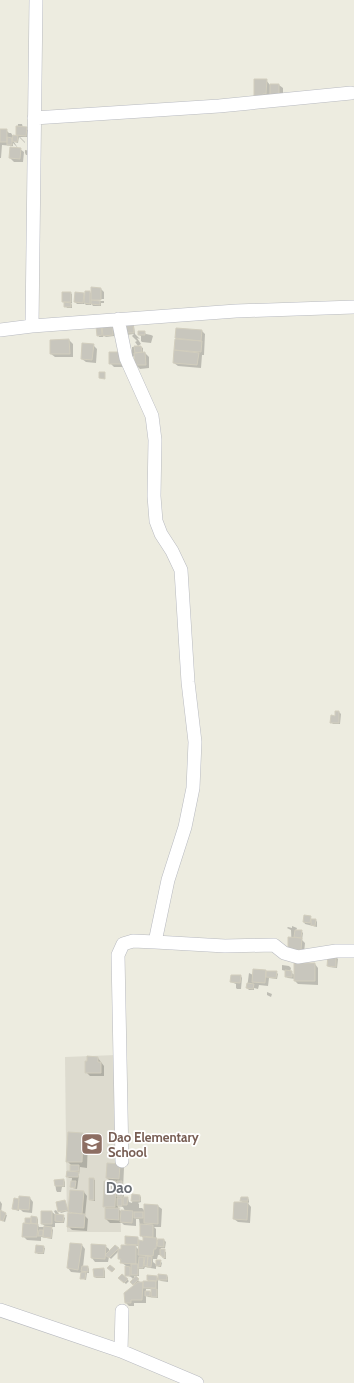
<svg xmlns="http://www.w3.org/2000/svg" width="354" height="1383" font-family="Cabin,sans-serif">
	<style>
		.education { fill: #dddbcf }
		.shadow { fill: #0003; fill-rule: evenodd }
		.building { fill: #c8c6bd; stroke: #d2cebe }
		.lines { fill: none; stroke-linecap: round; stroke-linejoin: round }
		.minor-casing { stroke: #b8bac0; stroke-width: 14 }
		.minor { stroke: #fff; stroke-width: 13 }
		.labels { text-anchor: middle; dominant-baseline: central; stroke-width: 3.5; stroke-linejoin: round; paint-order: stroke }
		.education-label { font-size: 13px; font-weight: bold; fill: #785e54; stroke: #fff; text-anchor: start }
		.quarter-label { font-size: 15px; font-weight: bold; fill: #6a6e74; stroke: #fff }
	</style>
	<rect width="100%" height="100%" fill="#edece0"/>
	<!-- education -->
	<path class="education" d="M116,1055L121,1232H67L65,1057Z"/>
	<!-- shadow -->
	<path class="shadow" d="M266,80L270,85H279L283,88V98H274L270,94V97L255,95Z
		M18,124H22L23,128L28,130L27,137H20L25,142V143L19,137L18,143L14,142L18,148L13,143V146L2,145L1,158H0V130H6L9,133H11L13,136L16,137Z
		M10,148L20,149L24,152L23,162H14L10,158Z
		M25,150L31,151L32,155H26L25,153Z
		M101,289L104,292V299H94V301H104V303H101V306H93L91,303V305H86L84,303V304H77L75,302L83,294L85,296V292H90L92,294Z
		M70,293L72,294V303H71L72,305V308H67L63,301Z
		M133,324L134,326L135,334L140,339L137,338L141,344L138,346L135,342L137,341L132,336L134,334L126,335Z
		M101,326L104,329L112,326L114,328V336L106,337L103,335V337H99L98,335Z
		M177,329L202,331L205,334L204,355H202L201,368L178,366L174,363Z
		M144,332L146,334L151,335L153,336L151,343L142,342L141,341V336L139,335Z
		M69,340L73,344V357H55L51,354Z
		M93,345L97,349L96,363L86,362L82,359Z
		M132,347H141L143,348V354L145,353L149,357V368L140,369L136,365L135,356L132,357L130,353H132Z
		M110,353L126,367H114L110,363Z
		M339,712L341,714L340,724H333L331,722Z
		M304,916L310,917L312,920H316L317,922V927L305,924L304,922Z
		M292,926L297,928L296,931H301L303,933L302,940L305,943L304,953L292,952L291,930L287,928L288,927L292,928Z
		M336,957L338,959L337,968L329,967L328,966Z
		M315,964L318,968V985L298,984L295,981V979L288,978L286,977V971L282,970V965L289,966L291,968L290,972L295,975Z
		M265,971L267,973L276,972L278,974L277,979L269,978L268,986L259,985L258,989L254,988V990H249L247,988L249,973L253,975Z
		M241,976L242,978L241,989H237L236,988V984L231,982Z
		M267,992L272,994L271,997L267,995Z
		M98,1058L104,1066V1076H90L86,1072Z
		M83,1134L88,1139L87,1168L80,1167L77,1189L73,1188L71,1187L72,1178H69L67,1176L71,1172V1165L67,1161Z
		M120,1165L124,1168L123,1189H119V1191H123H121L124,1194V1198H128L129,1202L132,1203L133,1196H140L141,1197V1202L138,1203L139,1204V1208H142L145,1211V1205L158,1206L162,1209L161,1227H154L156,1229V1239L159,1241V1240H164L166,1242L165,1248H161V1250L166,1252V1259H164L161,1255H158L157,1259H153V1262L157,1265L160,1261L162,1263L161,1267H159L156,1265V1269L145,1267L144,1269H139V1276H134L140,1282L139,1283H143L144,1285L148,1282V1276H156L159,1279L167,1276L168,1277V1282L161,1281L158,1279V1298L148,1297L146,1295V1303H134V1306H129L126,1303L135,1286L131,1282L134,1280L131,1277L126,1275V1266L121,1262L119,1258V1251L111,1259L109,1257L108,1262H95L92,1258L105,1246L109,1249V1253L115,1246L120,1250L128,1246L126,1244L138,1238L139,1241L144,1242V1239L141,1235L139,1219H136V1226L124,1225L122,1223H110L106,1219V1208L104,1206L111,1182L107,1178ZM118,1206L123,1207L125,1211L122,1212L118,1209ZM135,1246H140L139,1250ZM146,1289H152V1292H146Z
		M93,1179L95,1180V1201L90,1200Z
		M64,1180L65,1182V1187H62L61,1192H57L56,1190L55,1181Z
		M84,1192L87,1196L85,1216L88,1219L87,1231L72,1230L68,1226L72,1214L69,1212Z
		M30,1198L33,1202L32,1213L23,1212L19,1208V1211L13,1209L18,1200Z
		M248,1198L249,1200V1203L247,1202L251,1207L250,1223L238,1222L234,1219L244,1203L241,1201Z
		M0,1201L2,1204L1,1212L7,1215L5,1222L0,1220Z
		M65,1201L68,1211L61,1213L59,1211Z
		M56,1210L59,1214L56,1215L63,1216L65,1218L64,1223H55V1227H51L53,1230L52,1239L41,1237V1241L27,1240L23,1236L28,1225L26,1218H37L38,1219V1225L39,1227H46L42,1224L52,1212L56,1215L54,1211Z
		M82,1245L85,1249L83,1267H88L89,1269V1273H87L86,1280L81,1278L82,1273L71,1272L68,1268Z
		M43,1247L45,1248L44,1254H38L36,1252Z
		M104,1269L105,1271V1278H96L95,1277Z
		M122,1275L129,1281L126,1284L119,1278Z"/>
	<!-- building -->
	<path class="building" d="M254,79H267L266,94H263V96H254Z
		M270,84H279V95H270Z
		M16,126L27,127L26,136L16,135Z
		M0,129H7V142H0Z
		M13,135L18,136L17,142L12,141Z
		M7,137L12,138V145H7Z
		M10,147L21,148L20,159L9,158Z
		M91,287L101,288V300H91Z
		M85,291H90V304L84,303Z
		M62,292H71V302H62Z
		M75,292L84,293L83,303L74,302Z
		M91,300L100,301V305L91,304Z
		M64,302L71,303V307H64Z
		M133,323L134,333H123V324Z
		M101,325L102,335L97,336L96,326Z
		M113,325V335L103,336L102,326Z
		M176,328L202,330L201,341L175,338Z
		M138,331H145V335H138Z
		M69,339L70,354H50V340Z
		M175,339L202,341L201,352L174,350Z
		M82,343L94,344L92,360L81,359Z
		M134,346H141L142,352L135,353Z
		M174,350L199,353L197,365L173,363Z
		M109,352H123V364H109Z
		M145,352L146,365H135L134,353Z
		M99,372H105V379L99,378Z
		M335,711H339V723H330L331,715L335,716Z
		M304,915L311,916L310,923L303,922Z
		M311,919H316L315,926L311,925Z
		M295,930H302L301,938L294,937Z
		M288,937L302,938L301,950L288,949Z
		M328,956H336V967L327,966Z
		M294,963H315V981H294Z
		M253,969L266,970L265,983L252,982Z
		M285,970L292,971V977H285Z
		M266,971H277L276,978L266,977Z
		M231,975H241L240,983L230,982Z
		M247,983L254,984L253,989L246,988Z
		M87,1056L98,1057V1062H101V1073H85V1061H87Z
		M68,1132L83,1133L82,1162H66Z
		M107,1163L120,1164L119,1179L106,1178Z
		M70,1165H79V1171H70Z
		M67,1171L79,1172L78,1177H66Z
		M89,1178H94V1200H89Z
		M64,1179V1186H55L54,1180Z
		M71,1181H76L75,1188L70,1187Z
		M104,1181H116L115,1207H103Z
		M117,1181H122V1190H117Z
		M70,1190L84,1191L82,1214L68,1212Z
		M117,1191L123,1192L122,1197H117Z
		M132,1194L140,1195V1201H131Z
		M19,1196L30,1197L29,1210L18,1209Z
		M123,1197H128L127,1205H123Z
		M241,1197H248V1201H240Z
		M14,1198L19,1199L18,1210L12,1209Z
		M117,1198H122V1206H117Z
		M65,1200L68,1210L58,1212L56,1202Z
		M234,1202H248L247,1220L233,1219Z
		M144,1204L158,1205V1224L144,1223Z
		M105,1208H119V1220L105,1219Z
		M0,1210L6,1213L3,1221L0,1220Z
		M121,1210L133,1211L132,1223L120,1222Z
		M41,1211H52V1224H41Z
		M134,1212H143V1218H134Z
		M68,1213L85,1214L84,1228L67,1227Z
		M55,1214L64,1215L63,1222L55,1221Z
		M31,1216L37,1217V1224L31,1223Z
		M25,1218H31L30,1224L25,1223Z
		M23,1223L38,1224L37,1237H22Z
		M140,1224L153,1225V1237L140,1236Z
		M44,1226L52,1227L51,1238L43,1237Z
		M39,1230H43V1236H38Z
		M125,1236L138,1237V1245L125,1244Z
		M143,1237L157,1238L156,1249H154L153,1256L138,1255L139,1240L143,1241Z
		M158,1239H164V1247L157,1246Z
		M70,1243L82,1244L78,1270L67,1268Z
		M91,1244L106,1245L105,1259L91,1258Z
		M36,1245L44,1246L43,1253H35Z
		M115,1245L119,1248L109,1258L105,1255Z
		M121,1245H136V1264L120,1263L121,1259H118V1249H121Z
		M160,1249H165V1258L162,1257V1256L160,1255Z
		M145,1256H148L147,1266H144Z
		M148,1256L152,1257L151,1267H147Z
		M139,1257H144L143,1268H138Z
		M156,1260H161L160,1266H156Z
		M131,1264H138V1275H131Z
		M110,1265L115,1269L112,1272L107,1268Z
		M82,1266H88V1272L81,1271Z
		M125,1266L130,1267V1276H125Z
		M104,1268V1277H94L93,1269Z
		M81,1272H86L85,1279H80Z
		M122,1274L128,1279L124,1283L118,1278Z
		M158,1274L167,1275V1280H158Z
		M147,1275L157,1276V1281L147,1280Z
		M136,1276L139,1279L133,1285L130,1282Z
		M143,1281H156V1288H143Z
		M138,1282H143L142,1300H131V1303H125L124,1293Z
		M151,1288L157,1289V1297H151Z
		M145,1291H150V1296H145Z"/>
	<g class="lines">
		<!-- minor casing -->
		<g class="minor-casing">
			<path id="minor" d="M34,118L219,106L351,93
				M118,319L126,358L152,416L155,440L154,496L156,521L161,534L172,551L181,570L188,682L195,742L193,788L185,827L168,880L155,942L133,941L123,944L118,955L122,1161
				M32,326L36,0
				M0,330L32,326L236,311L354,307
				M155,942L225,946L274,945L284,953L298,957L336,951H354
				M0,1310L121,1351L197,1383
				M121,1351L122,1311"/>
		</g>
		<!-- minor -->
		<use href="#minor" class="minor"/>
	</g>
	<!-- icons -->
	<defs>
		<g id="school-square" transform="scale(1.15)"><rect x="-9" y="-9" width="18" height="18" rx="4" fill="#8d6e63" stroke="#fff"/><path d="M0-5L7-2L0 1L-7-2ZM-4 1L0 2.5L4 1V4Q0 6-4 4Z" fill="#fff"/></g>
	</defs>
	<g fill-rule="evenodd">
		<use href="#school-square" x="92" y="1144"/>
	</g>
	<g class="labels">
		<!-- education labels -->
		<g class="education-label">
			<text x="108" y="1137">Dao Elementary<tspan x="108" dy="15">School</tspan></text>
		</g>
		<!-- quarter labels -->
		<g class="quarter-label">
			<text x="119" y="1188">Dao</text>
		</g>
	</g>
</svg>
